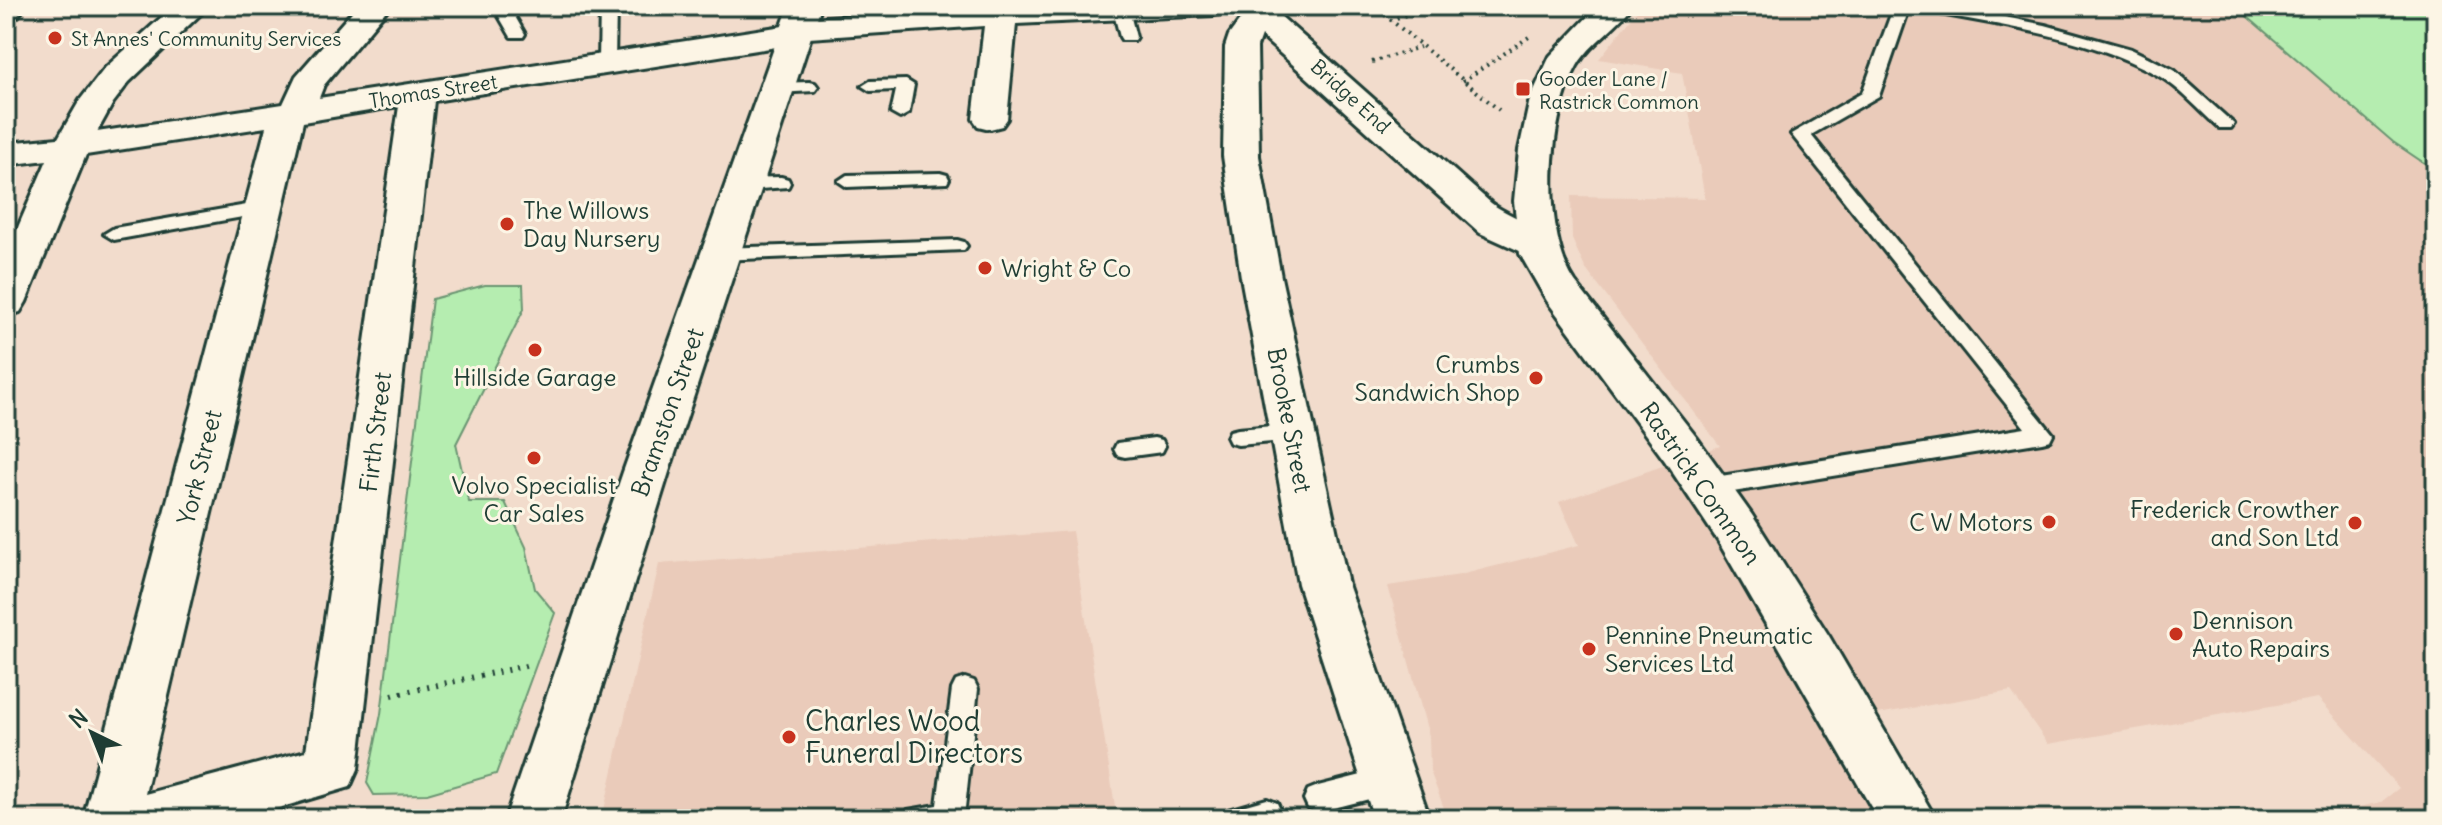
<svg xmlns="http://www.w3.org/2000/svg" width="2442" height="825" font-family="Delius,sans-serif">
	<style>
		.built { fill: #eacbba }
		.green { fill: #b5edb0; stroke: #6a9572; stroke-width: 2 }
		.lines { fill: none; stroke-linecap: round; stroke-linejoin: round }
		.lane-casing { stroke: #1f3d34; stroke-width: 6 }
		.street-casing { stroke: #1f3d34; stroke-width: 6 }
		.secondary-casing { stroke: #1f3d34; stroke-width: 6 }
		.primary-casing { stroke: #1f3d34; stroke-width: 6 }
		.path-far1 { stroke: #1f3d34; stroke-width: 4; stroke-dasharray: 2 5; stroke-linecap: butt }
		.path { stroke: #1f3d34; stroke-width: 6; stroke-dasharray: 2 7; stroke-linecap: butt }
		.lane { fill: #fcf5e5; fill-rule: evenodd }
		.street { fill: #fcf5e5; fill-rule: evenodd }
		.secondary { fill: #fcf5e5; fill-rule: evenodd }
		.primary { fill: #fcf5e5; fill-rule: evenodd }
		.poi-dot { fill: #c8321e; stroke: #fcf5e5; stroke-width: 3 }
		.labels { text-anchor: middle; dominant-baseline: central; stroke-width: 6; stroke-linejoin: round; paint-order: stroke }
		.far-poi-label { font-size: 20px; fill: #1f3d34; stroke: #fcf5e5; text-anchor: start }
		.far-street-label { font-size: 20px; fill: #1f3d34; stroke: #fcf5e5 }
		.poi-label { font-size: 24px; fill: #1f3d34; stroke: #fcf5e5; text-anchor: start }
		.street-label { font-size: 24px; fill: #1f3d34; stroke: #fcf5e5 }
		.near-poi-label { font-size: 28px; fill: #1f3d34; stroke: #fcf5e5; text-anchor: start }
	</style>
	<rect width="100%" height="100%" fill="#f2dccc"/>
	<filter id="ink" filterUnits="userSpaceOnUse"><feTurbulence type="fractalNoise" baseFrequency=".0125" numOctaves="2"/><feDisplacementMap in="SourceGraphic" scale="16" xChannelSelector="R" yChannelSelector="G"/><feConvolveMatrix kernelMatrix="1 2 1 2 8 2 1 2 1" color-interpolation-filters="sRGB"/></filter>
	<g filter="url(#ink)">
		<!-- built -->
		<path class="built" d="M1641,6H2235L2393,142L2436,171V819H2306L2381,802L2399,788L2318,698L2048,744L2011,691L1872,715L1933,819H1448L1430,771L1429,736L1388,586L1460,575L1579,545L1559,502L1720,446L1585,268L1572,239L1571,196L1705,198L1682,73L1599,59Z
			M1072,531L1117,819H602L659,564Z"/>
		<!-- green -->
		<path class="green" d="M2235,6H2436V171L2393,142Z
			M485,285H523L524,309L456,444L469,502H505L526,547L535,589L555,613L496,774L427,794L374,795L367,783L381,714L432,299Z"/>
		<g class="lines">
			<!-- lane casing -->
			<g class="lane-casing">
				<path id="lane" d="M493,6H509L525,34L523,37H511Z
					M600,6H616L615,62L607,67L599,62Z
					M1894,6H1910L1879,96L1811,135L2053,434L2050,440L2042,442L1708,496L1700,493L1696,487L1700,481L1708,478L2025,428L1791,134L1862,93Z
					M1916,6H1948L2045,25L2131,49L2174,70L2234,124L2231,128H2219C2200,111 2180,88 2159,76C2089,36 2002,26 1924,11Z
					M1115,7H1127L1129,10L1136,37L1134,40H1122L1120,37L1113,10Z
					M906,80L914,85L909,113L900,118L891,113L896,90L870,91L862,86L870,81Z
					M809,82L815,83L818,87L815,91L776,93L767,88L776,83Z
					M940,173L947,175L949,179L947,183L847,187L838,181L847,175Z
					M781,177L788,179L790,183L788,187L744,190L735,184L744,178Z
					M264,202L271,204L273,208L271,212L114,240L104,234L114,228Z
					M957,240L964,242L967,246L964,250L720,260L710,254L720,248Z
					M1294,424L1302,426L1305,432L1302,438L1294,440L1238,445L1230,443L1227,437L1230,431L1238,429Z
					M1154,438L1162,440L1165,446L1162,452L1125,457L1117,455L1114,449L1117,443Z
					M965,678L974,681L978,689L964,817L904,819L908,810L937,805L952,689L956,681Z
					M1389,768L1399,772L1403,781L1399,790L1389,794L1318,812L1308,808L1304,799L1308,790L1318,786Z
					M1267,799L1277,803L1281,812L1278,819H1224L1228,810Z"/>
			</g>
			<!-- street casing -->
			<g class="street-casing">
				<path id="street" d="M6,6H26L17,17L6,19Z
					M174,6H209L129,82L113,103L97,132L283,104L296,76L357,6H390L324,85L319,98L783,26L786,22L797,19L993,6H1230L1225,13L1214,15L1016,24L1007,119L1002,126L990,129L978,126L973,119L984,26L809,38L795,44L434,101L358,769L350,787L242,819H83L266,127L86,155L26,302L20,312L6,316V255L47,160L6,165V143L58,138L80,100L105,68ZM399,106L306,751L145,794L303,122Z
					M1234,6H1269L1491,203C1509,217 1545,227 1555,243L1550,252L1536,256L1522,252L1480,233L1261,36L1257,47L1259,156L1281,277L1348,584L1430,819H1374L1298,584L1241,277L1223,156L1225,47L1229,35L1243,16Z"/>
			</g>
			<!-- secondary casing -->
			<g class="secondary-casing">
				<path id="secondary" d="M1598,6H1632C1617,28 1591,42 1577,66C1548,118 1541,231 1575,282L1697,438L1752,515L1829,636L1936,819H1878L1718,541L1665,461L1547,301L1520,254L1514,201L1519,150L1530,99L1550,56Z"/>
			</g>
			<!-- primary casing -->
			<g class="primary-casing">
				<path id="primary" d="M789,6H821L669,472L561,819H505L623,472Z"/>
			</g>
			<!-- path-far1 -->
			<path class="path-far1" d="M1374,6L1499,110
				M1390,20L1435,6
				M1372,62L1420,47
				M1463,81L1532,35"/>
			<!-- path -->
			<path class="path" d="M392,695L530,665"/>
			<!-- lane -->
			<use href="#lane" class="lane"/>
			<!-- street -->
			<use href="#street" class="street"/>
			<!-- secondary -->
			<use href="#secondary" class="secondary"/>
			<!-- primary -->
			<use href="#primary" class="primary"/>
		</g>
	</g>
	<!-- markers -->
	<g class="poi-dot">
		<circle cx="55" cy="38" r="8"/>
		<rect x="1515" y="81" width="16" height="16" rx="4"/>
		<circle cx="507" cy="224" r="8"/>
		<circle cx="985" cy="268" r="8"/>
		<circle cx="535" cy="350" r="8"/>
		<circle cx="1536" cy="378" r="8"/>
		<circle cx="534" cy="458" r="8"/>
		<circle cx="2049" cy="522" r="8"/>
		<circle cx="2355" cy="523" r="8"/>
		<circle cx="2176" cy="634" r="8"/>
		<circle cx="1589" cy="649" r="8"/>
		<circle cx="789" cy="737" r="8"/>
	</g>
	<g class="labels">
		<!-- far-poi labels -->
		<g class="far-poi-label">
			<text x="71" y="38">St Annes' Community Services</text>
			<text x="1539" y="78">Gooder Lane /<tspan x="1539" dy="23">Rastrick Common</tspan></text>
		</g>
		<!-- far-street labels -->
		<g class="far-street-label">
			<text transform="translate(433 91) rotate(-9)">Thomas Street</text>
			<text transform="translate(1351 96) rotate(42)">Bridge End</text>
		</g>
		<!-- poi labels -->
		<g class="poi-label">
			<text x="523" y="210">The Willows<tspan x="523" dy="28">Day Nursery</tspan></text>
			<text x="1001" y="268">Wright &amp; Co</text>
			<text x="1520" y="364" text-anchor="end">Crumbs<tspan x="1520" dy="28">Sandwich Shop</tspan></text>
			<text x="535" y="377" text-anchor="middle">Hillside Garage</text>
			<text x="534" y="485" text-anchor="middle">Volvo Specialist<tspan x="534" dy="28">Car Sales</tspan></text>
			<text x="2339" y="509" text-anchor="end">Frederick Crowther<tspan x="2339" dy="28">and Son Ltd</tspan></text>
			<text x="2033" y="522" text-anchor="end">C W Motors</text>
			<text x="2192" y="620">Dennison<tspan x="2192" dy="28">Auto Repairs</tspan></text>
			<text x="1605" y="635">Pennine Pneumatic<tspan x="1605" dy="28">Services Ltd</tspan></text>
		</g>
		<!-- street labels -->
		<g class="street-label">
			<text transform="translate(667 412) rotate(-71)">Bramston Street</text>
			<text transform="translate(1290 420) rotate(79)">Brooke Street</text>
			<text transform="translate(375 432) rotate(-83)">Firth Street</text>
			<text transform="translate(199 467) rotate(-76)">York Street</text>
			<text transform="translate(1701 483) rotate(55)">Rastrick Common</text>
		</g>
		<!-- near-poi labels -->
		<g class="near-poi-label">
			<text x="805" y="721">Charles Wood<tspan x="805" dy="32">Funeral Directors</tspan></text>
		</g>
	</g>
	<!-- margin -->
	<rect width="2442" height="825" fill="none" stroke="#fcf5e5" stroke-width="32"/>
	<rect x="16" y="16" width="2410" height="793" fill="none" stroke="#1f3d34" stroke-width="3" filter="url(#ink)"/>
	<!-- north arrow -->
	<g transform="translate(92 733) rotate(317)" stroke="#fcf5e5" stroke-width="6" paint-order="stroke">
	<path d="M0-6L14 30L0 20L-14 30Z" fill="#1f3d34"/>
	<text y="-12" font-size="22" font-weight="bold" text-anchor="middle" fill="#1f3d34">N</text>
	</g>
</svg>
